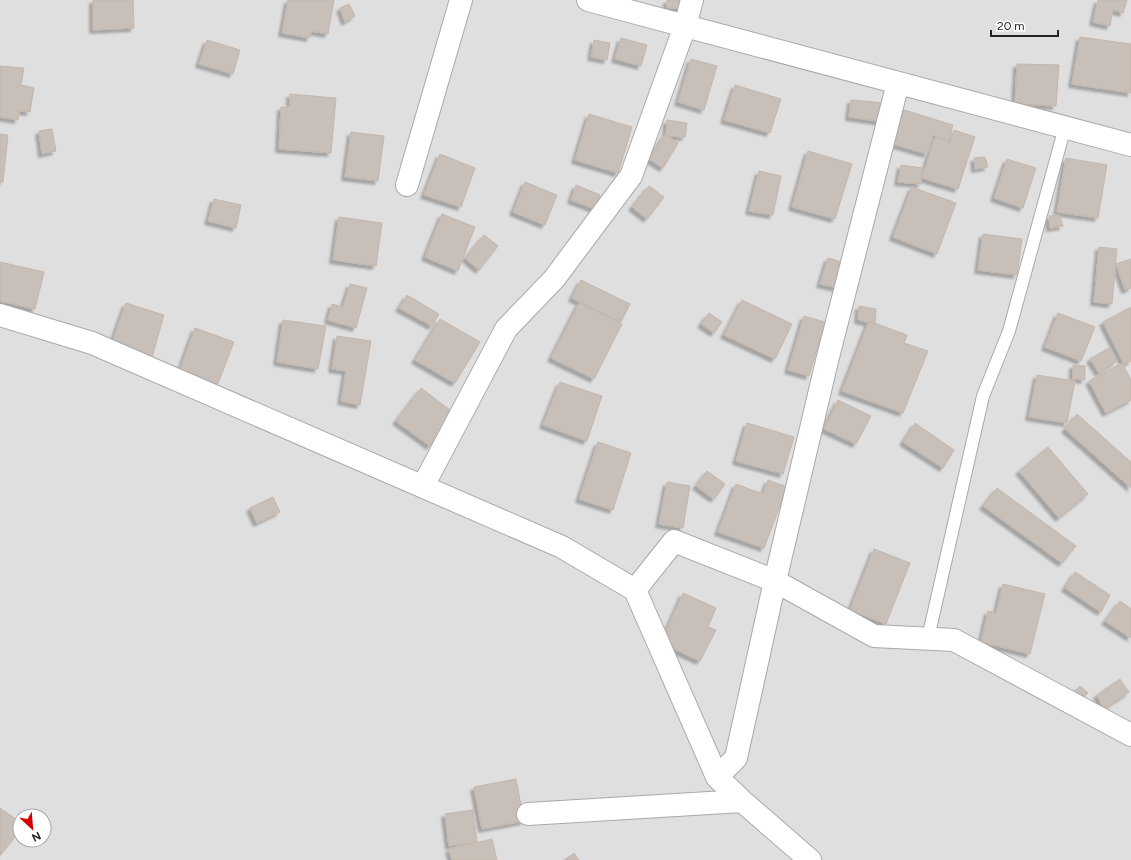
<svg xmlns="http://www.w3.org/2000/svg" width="1131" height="860" font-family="Figtree,sans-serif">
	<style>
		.residential { fill: #e0dfdf; fill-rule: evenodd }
		.building { fill: #c7bfb8; stroke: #c4b6ab; filter: url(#shadow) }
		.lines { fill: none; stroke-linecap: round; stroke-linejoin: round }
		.lane-casing { stroke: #a9a9a9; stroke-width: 14 }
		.street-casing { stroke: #a9a9a9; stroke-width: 24 }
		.lane { stroke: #fff; stroke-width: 12 }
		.street { stroke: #fff; stroke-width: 22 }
	</style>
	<defs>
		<filter id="shadow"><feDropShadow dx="-3.5" dy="3.5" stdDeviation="1" flood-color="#0004"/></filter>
	</defs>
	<rect width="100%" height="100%" fill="#f2efe9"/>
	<!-- residential -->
	<path class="residential" d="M0,0H1131V860H0ZM20,816H44V840H20Z"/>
	<!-- building -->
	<path class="building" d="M93,0H133L134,28L93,30Z
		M288,0H334L328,34L311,31L310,38L282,33Z
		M667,0H684L683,8H667Z
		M1098,0H1127L1123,13L1113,10L1110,26L1093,22Z
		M349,4L355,16L345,22L340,8Z
		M1080,37L1131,44V93L1072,84Z
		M621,38L647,45L641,66L615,59Z
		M207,40L240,50L233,74L199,64Z
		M594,40L610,43L607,60L591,57Z
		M691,59L717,66L704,110L678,102Z
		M1017,64L1059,65L1056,106L1015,104Z
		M0,66L24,68L21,85L34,88L30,112L19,111L18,120L0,117Z
		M735,85L781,99L770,133L724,120Z
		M290,94L336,98L331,153L279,149L281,107H290Z
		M851,100L886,103L884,122L849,117Z
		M904,110L953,125L949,140L933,135L927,154L893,144Z
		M589,114L632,127L618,173L575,160Z
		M667,120L687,123L685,137L666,136Z
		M52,129L56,151L42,154L39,131Z
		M954,130L975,137L958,189L922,178L935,137L950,142Z
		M351,132L384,136L378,181L345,177Z
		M0,134L8,135L3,182H0Z
		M665,134L678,143L663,168L649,159Z
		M808,151L852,164L835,219L792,207Z
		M440,154L475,168L461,207L424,195Z
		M985,157L988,167L975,169L974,158Z
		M1066,158L1107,165L1098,218L1057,212Z
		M1007,159L1036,168L1023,208L994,198Z
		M901,165L922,168L921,184L898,182Z
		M759,171L781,176L773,215L749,211Z
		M525,182L557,195L545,225L513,212Z
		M576,185L600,195L595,209L571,200Z
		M649,186L664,197L647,219L632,207Z
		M912,187L956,203L937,254L893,237Z
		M214,199L241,205L236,228L208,221Z
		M442,214L475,227L458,271L425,257Z
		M1059,215L1063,226L1050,228L1049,216Z
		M339,217L382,223L376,266L333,260Z
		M983,234L1022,239L1017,275L978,270Z
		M484,235L498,246L479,270L465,258Z
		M1099,247L1117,249L1112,304L1094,302Z
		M828,258L845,263L838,288L820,284Z
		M1131,259V288L1125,290L1116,264Z
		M0,262L44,272L35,309L0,301Z
		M581,280L630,304L621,322L572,298Z
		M350,284L367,288L356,328L328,320L332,304L343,307Z
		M407,295L439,314L432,326L399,308Z
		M742,300L792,324L775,359L724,335Z
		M126,303L164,315L151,361L110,348Z
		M579,303L622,324L594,379L551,358Z
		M859,306L876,309L875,324L858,320Z
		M1131,307V361L1124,364L1103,322Z
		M709,313L722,322L714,333L701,324Z
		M1058,313L1095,327L1081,361L1045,347Z
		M804,316L825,322L809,376L788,370Z
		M440,319L480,342L455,383L415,360Z
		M283,320L326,326L318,369L277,362Z
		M869,321L907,335L904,343L928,351L903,413L842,391Z
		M195,328L234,342L217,386L179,372Z
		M337,336L371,341L360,405L341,401L346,371L332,369Z
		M1109,348L1117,361L1099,373L1090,359Z
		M1122,363L1131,380V400L1106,413L1089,381Z
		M1073,365L1085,366V380L1073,379Z
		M1037,375L1075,381L1067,423L1029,417Z
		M560,382L602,396L587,441L543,425Z
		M421,388L454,413L430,446L396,421Z
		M838,400L871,416L856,444L824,429Z
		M1077,414L1131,462V488L1065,429Z
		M747,423L794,437L783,474L736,461Z
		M915,423L954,450L943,468L903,442Z
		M598,442L631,453L613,510L579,499Z
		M1048,447L1088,494L1059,518L1019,471Z
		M707,471L725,484L714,499L696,486Z
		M768,480L787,487L764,548L718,532L736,484L763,494Z
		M667,482L690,486L683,528L659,524Z
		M997,488L1076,546L1062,563L983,506Z
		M273,497L280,512L257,523L250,508Z
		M874,549L910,563L886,624L850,610Z
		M1075,572L1110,595L1101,612L1065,588Z
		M1003,584L1045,594L1030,654L981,642L988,611L996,613Z
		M683,593L716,608L708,627L716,630L700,661L661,643Z
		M1120,601L1131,609V638L1105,621Z
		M1120,679L1129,692L1104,709L1097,695Z
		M1080,686L1088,693L1077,703L1070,697Z
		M516,779L524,821L482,829L474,787Z
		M0,808L20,822V830L2,853L0,851Z
		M473,810L477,842L449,846L445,814Z
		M492,839L497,860H452L449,849Z
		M574,853L579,860H565Z"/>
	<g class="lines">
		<!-- lane casing -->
		<g class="lane-casing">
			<path id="lane" d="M928,638L983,396L1009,331L1065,127"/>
		</g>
		<!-- street casing -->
		<g class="street-casing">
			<path id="street" d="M588,0L1131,145
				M407,185L461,0
				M0,315L92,343L562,547L635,590L674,541L775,581L874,636L954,640L1131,735
				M423,486L506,329L554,279L631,176L685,26L692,0
				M635,590L717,777L742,801L810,860
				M717,777L736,758L775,581L827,361L898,83
				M528,814L742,801"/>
		</g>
		<!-- lane -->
		<use href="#lane" class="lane"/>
		<!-- street -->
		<use href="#street" class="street"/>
	</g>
	<!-- north arrow -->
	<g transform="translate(32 828) rotate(154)"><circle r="19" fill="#ffffff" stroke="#a7a7a7"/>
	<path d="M0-3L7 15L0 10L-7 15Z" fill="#d40000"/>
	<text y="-6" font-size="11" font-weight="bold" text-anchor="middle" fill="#222222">N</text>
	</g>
	<!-- scale -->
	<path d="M991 30v6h67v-6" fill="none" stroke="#222222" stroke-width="2"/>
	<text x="997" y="30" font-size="12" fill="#222222" stroke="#ffffff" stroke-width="3" paint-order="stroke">20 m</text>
</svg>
